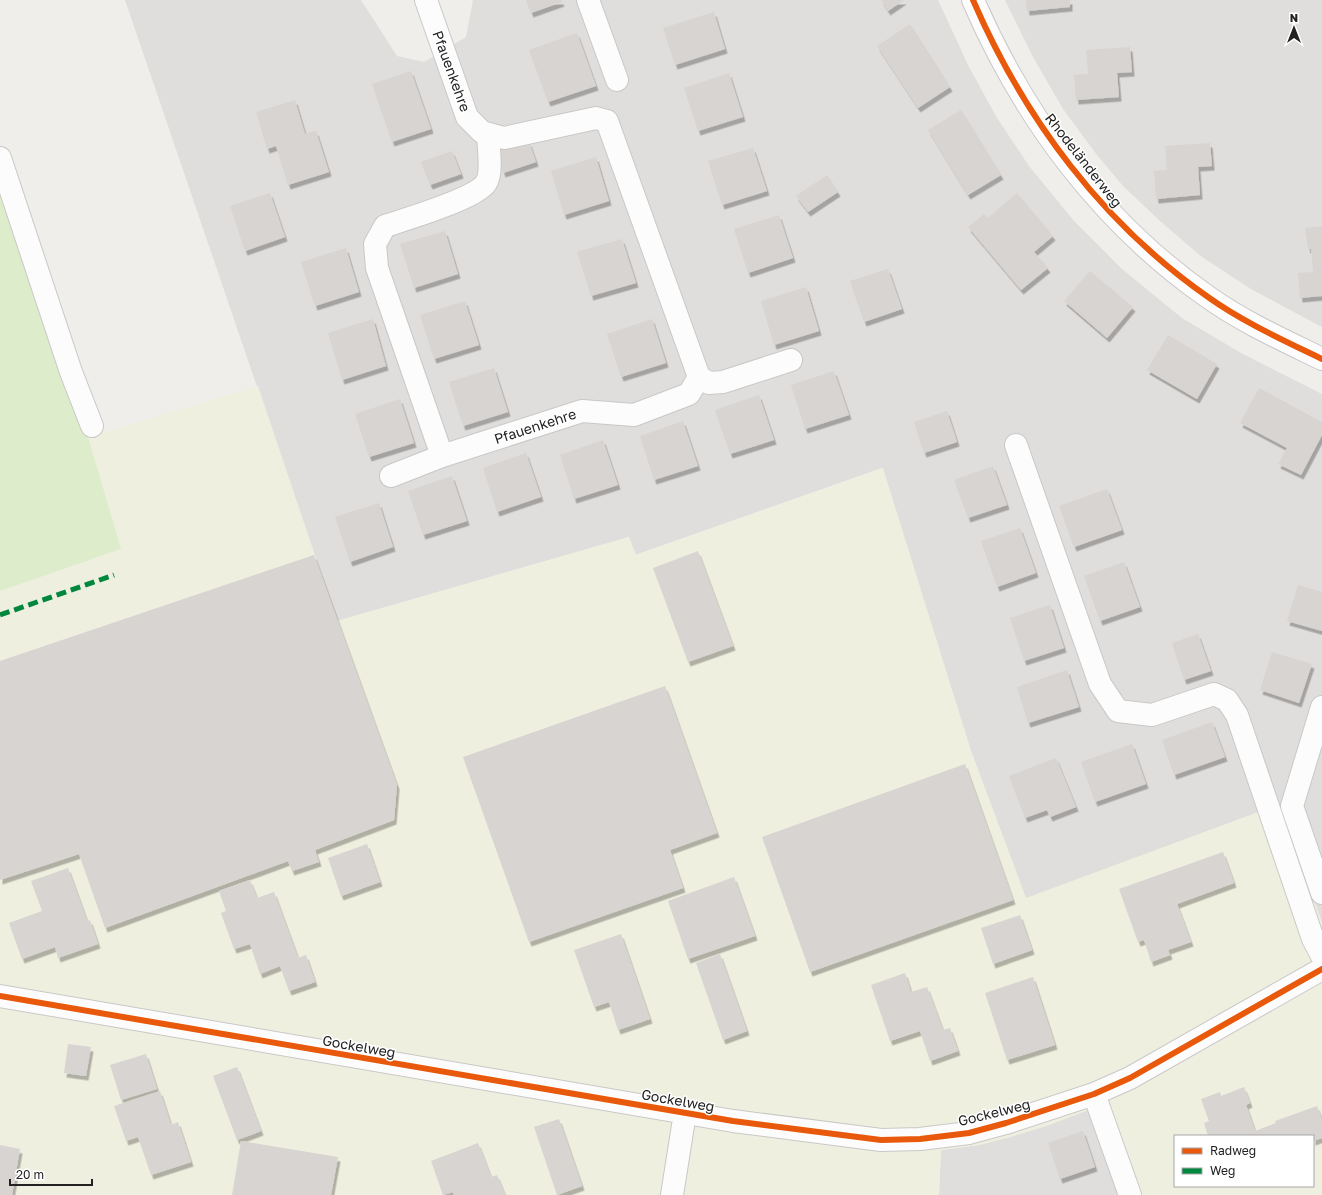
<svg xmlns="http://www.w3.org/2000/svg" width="1322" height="1195" font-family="'Golos Text',sans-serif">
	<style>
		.residential { fill: #dfdedc }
		.farmland { fill: #efefdf; fill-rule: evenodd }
		.grass { fill: #ddeccb }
		.building { fill: #d7d4d2; filter: url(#shadow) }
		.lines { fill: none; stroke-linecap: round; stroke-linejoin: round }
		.minor-casing { stroke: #c9c8c7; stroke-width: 24 }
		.minor { stroke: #fdfcfc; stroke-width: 22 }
		.quiet { stroke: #00873e; stroke-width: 5; stroke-dasharray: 10 5; stroke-linecap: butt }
		.cycleway-casing { stroke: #fff; stroke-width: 8 }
		.cycleway { stroke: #e8590c; stroke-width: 6 }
		.labels { text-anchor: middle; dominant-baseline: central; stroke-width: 3; stroke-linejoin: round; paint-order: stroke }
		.street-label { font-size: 14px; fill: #222; stroke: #fff }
	</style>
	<defs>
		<filter id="shadow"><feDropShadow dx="2.5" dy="4.5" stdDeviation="0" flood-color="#0004"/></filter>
	</defs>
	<rect width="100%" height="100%" fill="#f0eeeb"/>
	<!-- residential -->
	<path class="residential" d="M125,0H361L397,56L424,62L466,37L473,0H938L969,67L997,118L1029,166L1074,221L1122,269L1182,318L1241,353L1322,394V923L1280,804L1026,899L971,751L882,468L635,555L629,537L337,621Z
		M1005,0H1322V327L1251,289L1202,257L1160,221L1123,186L1097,155L1063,109L1033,57Z
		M1106,1103L1139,1195H939L941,1150L979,1145L1010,1137L1049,1125Z"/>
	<!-- farmland -->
	<path class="farmland" d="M258,386L337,621L629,537L636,555L883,468L971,751L1026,898L1280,804L1322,923V1195H1139L1106,1103L1049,1125L1010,1137L979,1145L941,1150L939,1195H0V591L121,549L88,437ZM1175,1136H1313V1186H1175Z"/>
	<!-- grass -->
	<path class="grass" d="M0,179L88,437L121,549L0,591Z"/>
	<!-- building -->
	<path class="building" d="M526,0H561L562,2L531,13Z
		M881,0H904L888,11Z
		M1026,0H1070V7L1027,11Z
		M714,12L725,49L675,65L663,28Z
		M910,24L950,87L918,108L877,46Z
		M577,33L596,86L548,102L529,50Z
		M1130,47L1132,72L1117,73L1119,97L1076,100L1074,75L1088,74L1086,50Z
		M411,71L431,129L392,142L372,84Z
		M729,73L743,117L698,131L684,88Z
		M295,100L305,134L316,131L329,172L288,185L276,146L267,149L256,112Z
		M961,110L1001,175L968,195L928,130Z
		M529,142L536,162L503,173L497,152Z
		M1210,143L1212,166L1198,167L1200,195L1156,199L1154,171L1167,170L1165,146Z
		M753,148L767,191L722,205L708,161Z
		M452,151L461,174L430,185L421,162Z
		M596,157L609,201L564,215L551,171Z
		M827,175L838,192L808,212L796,196Z
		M270,193L285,237L245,251L230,206Z
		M1017,193L1053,236L1034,252L1048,268L1021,290L968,227L984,214L988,218Z
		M779,215L793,258L748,273L734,229Z
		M1322,226V296L1300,298L1298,273L1313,272L1311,249H1308L1305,228Z
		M445,231L458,274L414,288L400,244Z
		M622,239L636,283L591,296L577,252Z
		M346,248L359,292L315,306L301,262Z
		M888,269L902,309L864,322L850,281Z
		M1090,271L1133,307L1107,338L1064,301Z
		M806,287L819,331L774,345L761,301Z
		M465,301L479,345L434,359L420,315Z
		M373,319L386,366L342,380L328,333Z
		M652,319L666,363L621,377L607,334Z
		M1168,335L1217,364L1197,399L1147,370Z
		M494,368L508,412L463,426L449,382Z
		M834,371L849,415L805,429L791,385Z
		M1259,388L1322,422V435L1301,475L1278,464L1287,448L1240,423Z
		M759,395L774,440L730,454L715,410Z
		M400,399L414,443L369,457L355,414Z
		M947,411L957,442L924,453L914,422Z
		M683,421L698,466L654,480L640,436Z
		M603,440L618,485L574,499L560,455Z
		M526,453L541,497L497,512L483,468Z
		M993,466L1007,505L968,518L954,480Z
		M452,476L467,521L423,535L408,491Z
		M1107,489L1122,530L1074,547L1059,506Z
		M379,503L393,547L350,562L335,517Z
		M1020,528L1036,573L997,587L981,541Z
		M698,551L733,646L688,662L653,568Z
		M314,555L397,785L394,820L315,850L319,862L292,871L288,861L105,928L79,854L0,880V661Z
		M1124,562L1140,607L1100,621L1084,576Z
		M1298,585L1322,592V631L1287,621Z
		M1050,605L1064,648L1024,661L1010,618Z
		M1198,634L1211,671L1184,680L1172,643Z
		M1272,652L1312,664L1299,703L1260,690Z
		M1067,670L1079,707L1028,723L1017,687Z
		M665,686L717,833L670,850L683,888L529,942L463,757Z
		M1212,722L1225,757L1174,775L1162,740Z
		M1132,744L1146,784L1095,802L1081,762Z
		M1056,758L1076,807L1050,817L1047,810L1025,818L1009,776Z
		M965,764L1013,900L810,972L762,837Z
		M367,844L380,882L341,896L328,858Z
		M1223,852L1234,883L1177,904L1191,942L1168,950L1170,955L1151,962L1144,940L1138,942L1119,889Z
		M68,868L87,921L90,920L98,944L58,958L55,947L22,959L9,923L42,911L31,881Z
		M734,877L755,936L688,959L668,901Z
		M250,880L257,898L274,892L298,958L306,955L315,982L289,991L280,966L260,974L250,944L234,949L221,913L226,911L219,891Z
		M1020,915L1032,950L993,964L981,928Z
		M621,934L650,1019L618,1030L609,1002L594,1007L574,950Z
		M720,954L747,1031L723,1040L696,963Z
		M905,973L911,992L927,987L943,1030L950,1028L958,1051L930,1061L920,1031L890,1041L871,985Z
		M1033,977L1055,1045L1007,1060L985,993Z
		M68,1044L91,1047L86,1076L64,1073Z
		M146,1054L157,1089L121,1100L110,1065Z
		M237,1067L261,1131L237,1140L213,1076Z
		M1244,1087L1250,1103L1246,1105L1255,1131L1276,1123L1275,1121L1317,1106L1322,1120V1138L1313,1141V1136H1208L1204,1123L1209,1121L1201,1099L1220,1092L1221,1096Z
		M160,1091L171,1125L178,1122L191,1162L151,1175L138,1137L126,1141L114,1106Z
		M559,1119L582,1186L557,1195L534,1127Z
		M1083,1131L1095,1167L1060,1179L1048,1143Z
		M241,1141L338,1157L331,1195H232Z
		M478,1143L491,1177L497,1175L505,1195H454L453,1192L443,1195L431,1161Z
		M0,1145L20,1149L12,1195H0Z"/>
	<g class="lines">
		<!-- minor casing -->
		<g class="minor-casing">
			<path id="minor" d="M588,0L617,80
				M973,0C1024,118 1102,223 1208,297C1243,322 1283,340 1322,359
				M0,158L71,372L92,426
				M699,377L709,383L723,382L791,360
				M1016,445L1100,684L1118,711L1152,715L1214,694L1227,700L1237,715L1313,939L1322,956
				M442,456L377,268L375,244L385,226C406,219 475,199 486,183C493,173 488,146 488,134
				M391,476L442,456L582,411L634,415L689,394L699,377L607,121L596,118L504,138L482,132L467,117L426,0
				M1322,707L1292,806L1322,893
				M0,996L733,1121L881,1140L920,1139L969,1133L1006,1123L1094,1094L1130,1078L1322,969
				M1094,1094L1130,1195
				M672,1195L685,1113"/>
		</g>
		<!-- minor -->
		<use href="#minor" class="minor"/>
		<!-- quiet -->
		<path class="quiet" d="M0,615L114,575"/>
		<!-- cycleway casing -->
		<g class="cycleway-casing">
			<path id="cycleway" d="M973,0C1024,118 1102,223 1208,297C1243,322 1283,340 1322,359
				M0,996L733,1121L881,1140L920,1139L969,1133L1006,1123L1094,1094L1130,1078L1322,969"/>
		</g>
		<!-- cycleway -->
		<use href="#cycleway" class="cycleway"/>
	</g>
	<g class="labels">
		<!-- street labels -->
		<g class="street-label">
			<text transform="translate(452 71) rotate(70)">Pfauenkehre</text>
			<text transform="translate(1084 160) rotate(52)">Rhodeländerweg</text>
			<text transform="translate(535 426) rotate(-18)">Pfauenkehre</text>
			<text transform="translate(359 1046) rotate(10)">Gockelweg</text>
			<text transform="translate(678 1100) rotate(10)">Gockelweg</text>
			<text transform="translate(994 1112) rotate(-14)">Gockelweg</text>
		</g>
	</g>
	<!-- legend -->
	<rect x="1174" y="1135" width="140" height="52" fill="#ffffff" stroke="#a7a7a7"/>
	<rect x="1182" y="1148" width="20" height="6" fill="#e8590c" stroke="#a7a7a7"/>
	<text x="1210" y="1155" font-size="12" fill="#222222">Radweg</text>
	<rect x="1182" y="1168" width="20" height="6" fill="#00873e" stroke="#a7a7a7"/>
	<text x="1210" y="1175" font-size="12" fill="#222222">Weg</text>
	<!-- north arrow -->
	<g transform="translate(1294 28)" stroke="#ffffff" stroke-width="3" paint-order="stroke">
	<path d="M0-3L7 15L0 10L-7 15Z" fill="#222222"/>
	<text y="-6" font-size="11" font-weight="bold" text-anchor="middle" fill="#222222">N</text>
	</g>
	<!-- scale -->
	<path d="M10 1179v6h82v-6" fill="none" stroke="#222222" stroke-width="2"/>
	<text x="16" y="1179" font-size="12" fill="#222222" stroke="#ffffff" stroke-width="3" paint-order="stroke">20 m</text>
</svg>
